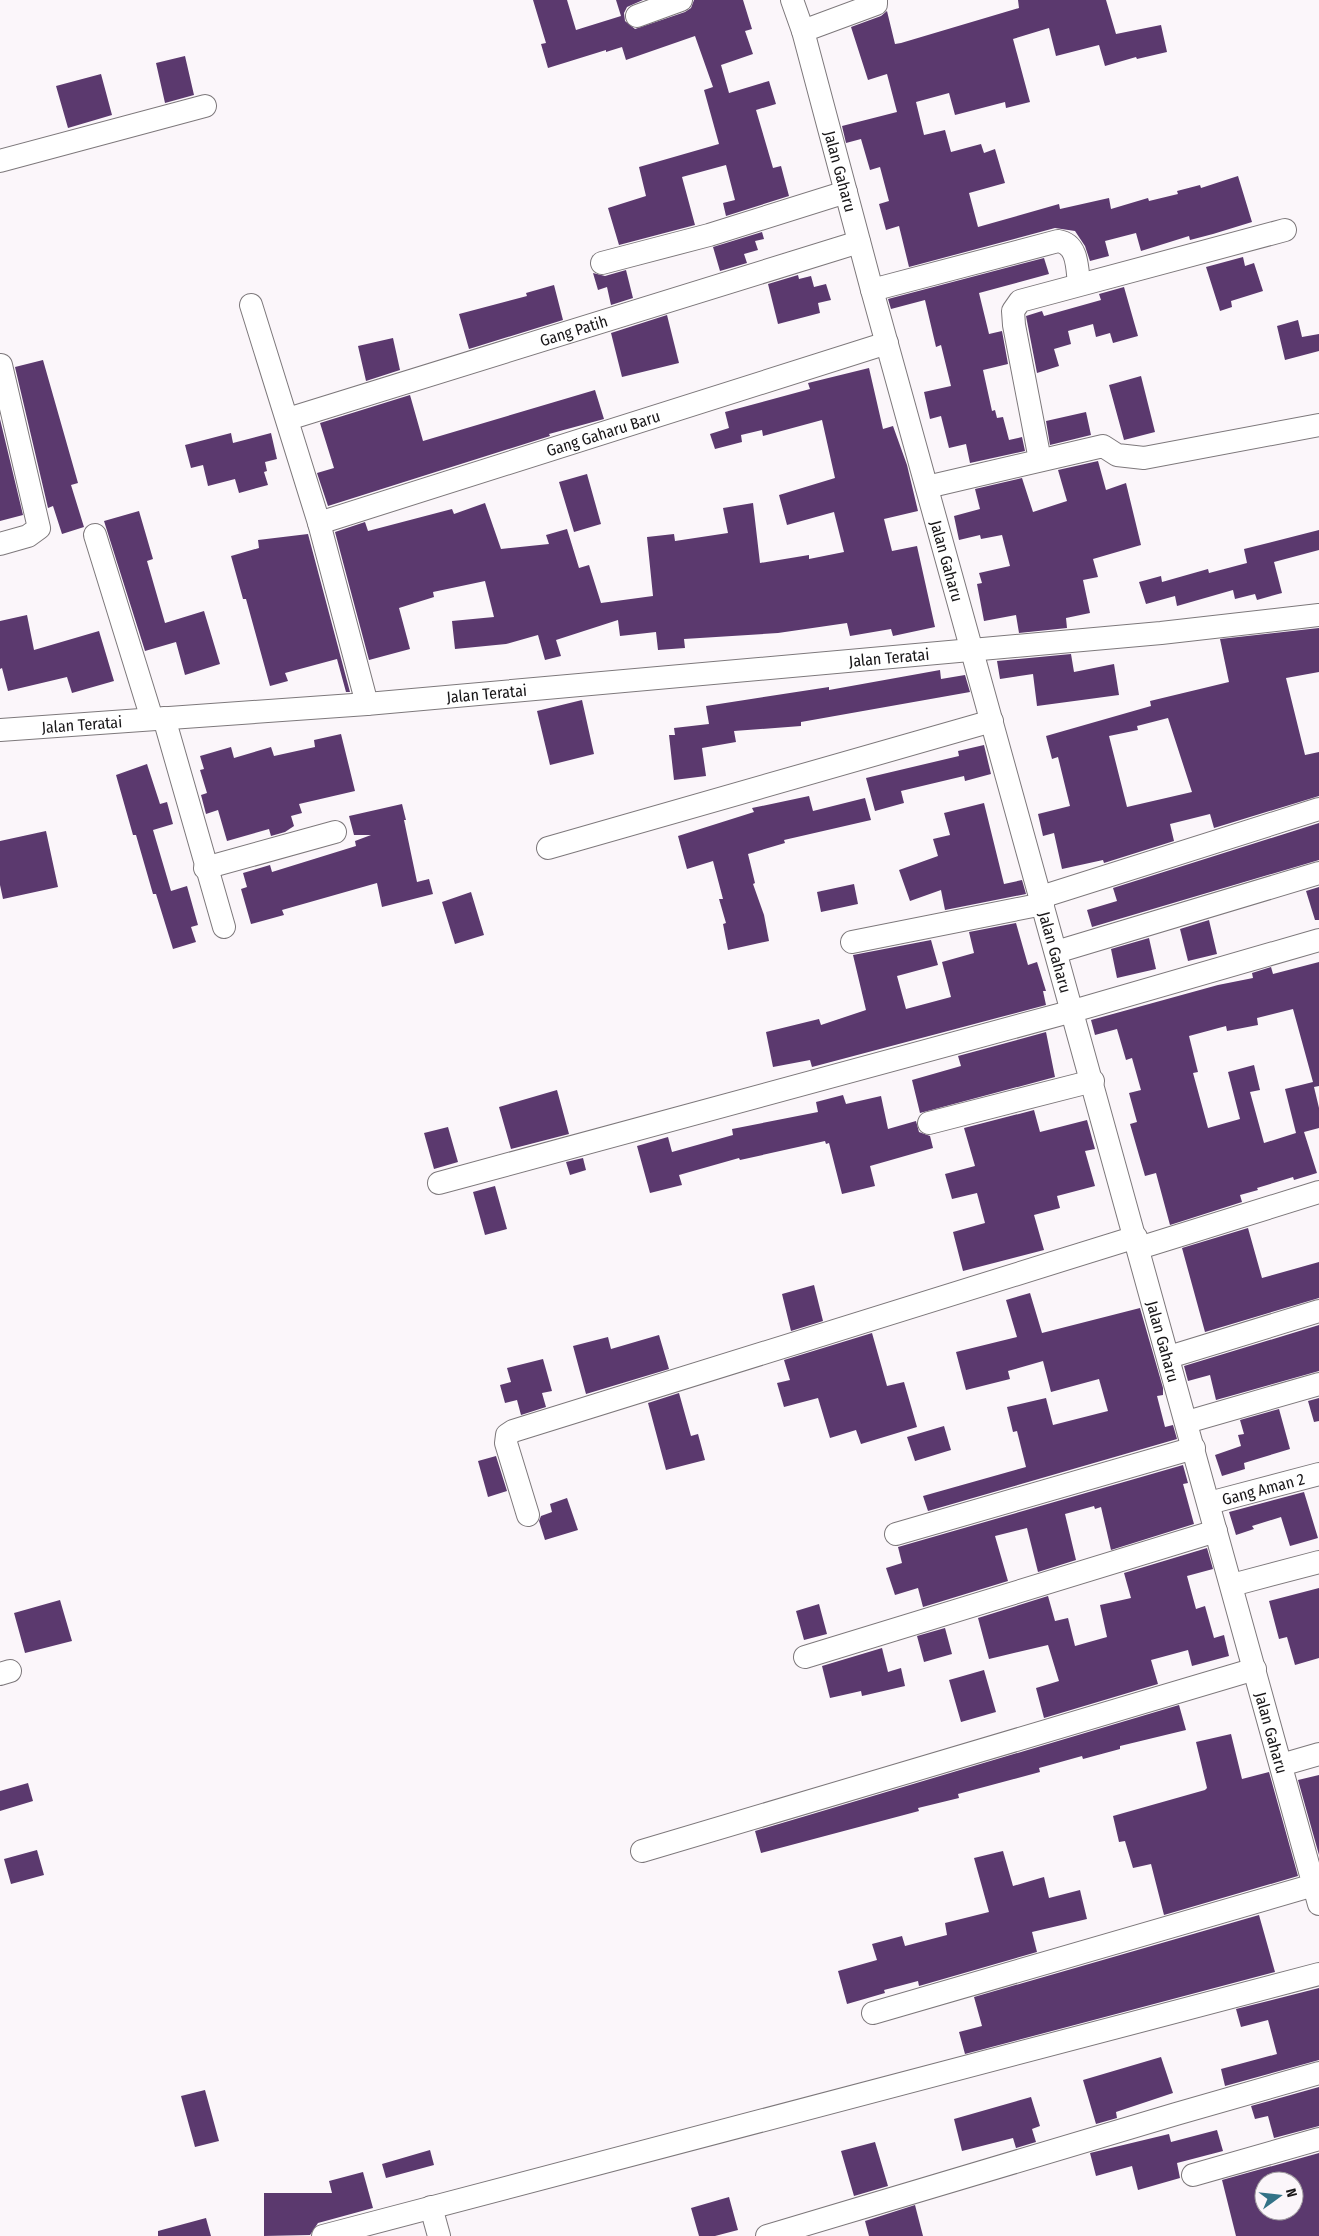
<svg xmlns="http://www.w3.org/2000/svg" width="1319" height="2236" font-family="'Fira Sans Condensed',sans-serif">
	<style>
		.building { fill: #5b396e; fill-rule: evenodd }
		.lines { fill: none; stroke-linecap: round; stroke-linejoin: round }
		.street-casing { stroke: #7d787b; stroke-width: 24 }
		.street { stroke: #fff; stroke-width: 22 }
		.labels { text-anchor: middle; dominant-baseline: central; stroke-width: 5; stroke-linejoin: round; paint-order: stroke }
		.street-label { font-size: 16px; fill: #181618; stroke: #fbf6fa }
	</style>
	<rect width="100%" height="100%" fill="#fbf6fa"/>
	<!-- building -->
	<path class="building" d="M533,0H567L576,30L621,16L616,0H643L627,7L624,13L625,21L635,29L685,12L691,8L694,0H743L752,29L745,31L753,54L721,65L729,93L769,81L776,104L756,110L773,168L781,166L789,196L726,216L723,203L735,200L726,165L682,177L695,225L619,245L608,208L646,196L639,167L719,144L704,90L713,87L695,36L626,60L622,47L606,52V50L548,68L541,44L546,43Z
		M1018,0H1106L1116,34L1161,25L1167,52L1137,59L1136,57L1105,66L1099,45L1056,56L1049,28L1013,39L1030,102L1006,108L1005,102L955,115L949,93L916,102L924,135L945,130L951,152L981,144L984,153L995,149L1005,183L969,193L978,227L1059,204L1060,209L1109,198L1111,209L1148,198L1149,201L1178,194L1177,191L1200,185L1201,188L1238,176L1252,222L1213,234L1190,240L1189,236L1141,251L1136,233L1105,241L1109,256L1090,261L1085,246L1075,231L1055,228L909,267L899,226L886,230L879,204L889,201L880,167L870,170L861,139L846,143L842,126L897,112L887,74L868,80L851,27L881,16L887,11L895,44L901,43L1019,8Z
		M185,56L194,95L165,103L156,63Z
		M101,74L112,115L68,128L56,86Z
		M762,232L764,239L755,241L758,250L744,254L747,263L720,271L713,247Z
		M1243,257L1245,266L1254,263L1263,291L1231,301L1232,307L1220,311L1206,267Z
		M1044,258L1049,274L979,293L989,334L1002,331L1008,364L983,370L992,411L995,410L997,418L1003,417L1009,440L1022,437L1025,451L970,463L966,444L949,448L941,416L930,419L924,392L951,386L941,345L936,347L925,300L891,309L888,299Z
		M626,270L633,298L611,305L607,287L598,290L593,273L605,276Z
		M798,275L799,279L811,276L814,287L826,284L831,300L818,303L820,313L778,324L768,284Z
		M554,285L563,320L469,349L459,314L527,296L526,293Z
		M1124,287L1138,336L1113,343L1110,333L1096,337L1093,324L1068,331L1071,344L1054,349L1059,366L1037,373L1026,316L1042,311L1044,316L1101,300L1099,294Z
		M667,315L679,363L622,377L611,333Z
		M1298,320L1302,337L1319,334V351L1285,360L1277,326Z
		M393,338L400,370L366,381L358,346Z
		M43,360L78,483L71,485L84,527L62,534L53,506L48,508L15,367Z
		M869,368L883,429L893,426L907,465L918,511L884,519L892,551L917,546L935,627L893,636L891,629L850,636L847,623L778,633L684,639L685,648L658,650L656,632L620,636L618,620L556,640L561,656L545,660L538,635L506,644L455,649L452,621L494,617L485,581L433,592L434,597L399,608L410,649L369,660L335,532L365,522L368,531L452,509L454,514L485,503L501,549L549,544L546,535L567,529L579,568L589,565L601,603L653,596L647,537L674,534L675,541L728,533L723,508L753,503L760,563L809,555V559L844,552L834,512L787,525L779,495L835,478L822,420L763,436L762,430L741,435L742,442L715,449L710,434L729,428L725,412L810,389L808,383Z
		M1141,376L1155,432L1124,440L1109,385Z
		M595,390L604,419L549,434L550,436L328,506L317,473L334,468L320,423L410,395L423,441Z
		M1086,412L1091,435L1050,445L1046,421Z
		M0,419L23,515L0,521Z
		M231,433L233,443L271,433L277,459L265,462L267,471L264,472L268,485L239,493L235,479L208,486L203,465L191,468L185,445Z
		M1098,461L1106,490L1126,483L1141,545L1093,559L1098,577L1083,580L1090,613L1066,618L1067,628L1019,633L1016,615L984,621L977,584L982,583L979,573L1010,566L1002,535L981,539L980,535L959,540L954,516L980,509L975,489L1022,478L1033,512L1067,501L1058,470Z
		M587,474L601,524L574,532L559,482Z
		M139,511L153,559L147,561L165,623L204,611L220,664L185,675L176,642L145,651L104,521Z
		M1319,530V550L1274,562L1282,593L1257,600L1255,594L1235,599L1233,590L1177,606L1175,596L1146,604L1139,582L1161,576L1162,582L1208,569L1209,573L1247,563L1244,549Z
		M308,534L350,692H346L337,659L285,673L288,681L270,686L246,599H243L231,556L259,548L258,540Z
		M27,615L34,650L99,631L114,681L72,693L67,677L8,691L2,668L0,669V621Z
		M1319,628V672L1286,678L1305,755L1319,752V796L1214,828L1210,814L1170,824L1174,841L1104,863L1103,860L1062,869L1054,833L1043,836L1038,814L1070,806L1058,757L1052,759L1046,736L1151,706L1150,701L1229,682L1220,639ZM1168,718L1192,792L1127,807L1109,736L1138,730L1137,726Z
		M1071,654L1074,672L1114,664L1119,695L1037,706L1033,674L1000,679L997,661Z
		M940,670L941,679L965,675L970,692L801,722V726L734,731L736,742L702,748L706,776L674,780L669,735H675L674,728L709,724L706,706L829,687V690Z
		M582,700L594,754L550,765L537,711Z
		M341,734L355,791L299,804L302,813L291,816L294,826L285,832L271,836L269,829L227,841L218,810L206,814L201,795L207,793L200,770L204,769L200,756L231,747L234,758L271,747L274,756L315,747L314,740Z
		M984,745L991,774L965,781L964,776L901,791L904,803L875,811L866,778L959,756L958,751Z
		M147,764L160,804L167,802L173,824L153,830L171,891L187,886L198,925L191,927L196,942L173,949L156,894H153L136,835H133L116,775Z
		M809,796L813,811L865,798L871,820L784,840L785,843L748,854L755,883L753,884L764,915L769,941L728,950L723,924L726,923L719,899H723L713,861L687,869L678,836L754,812L752,808Z
		M984,803L1004,884L1022,880L1026,894L945,910L941,890L910,901L899,870L938,856L933,839L950,835L944,813Z
		M402,804L406,820H404L417,882L429,879L433,894L382,907L377,883L282,910L284,915L251,924L241,889L247,887L243,873L270,865L272,872L356,846L355,841L371,835H354L349,816Z
		M1319,823V860L1092,927L1087,910L1117,901L1113,888Z
		M46,831L58,887L3,899L0,885V841Z
		M854,884L858,904L821,912L817,892Z
		M1319,887V920H1315L1306,891Z
		M471,892L484,935L455,944L442,902Z
		M1209,920L1217,954L1188,961L1180,929Z
		M1016,923L1028,965L1037,962L1046,991H1043L1046,1005L812,1067L810,1060L773,1067L766,1032L819,1019L821,1025L866,1010L853,955L931,940L938,965L897,976L906,1009L951,997L942,962L974,953L969,932Z
		M1149,938L1156,969L1117,978L1111,949Z
		M1319,962V1086L1314,1087L1319,1108V1128L1304,1132L1317,1173L1294,1180L1293,1177L1257,1188L1258,1190L1240,1195L1242,1202L1170,1225L1156,1173L1145,1176L1130,1124L1137,1122L1129,1093L1141,1090L1132,1058L1126,1060L1117,1029L1095,1035L1091,1020L1218,985L1253,978L1252,973L1271,967L1273,974ZM1293,1009L1313,1082L1285,1089L1296,1133L1264,1143L1250,1092L1260,1090L1254,1065L1228,1072L1240,1119L1208,1128L1193,1073L1198,1072L1189,1036L1226,1026L1227,1031L1258,1025L1257,1018Z
		M1046,1032L1055,1077L920,1113L912,1080L961,1066L958,1056Z
		M557,1090L569,1134L511,1149L499,1107Z
		M843,1095L846,1104L881,1096L888,1129L916,1121L919,1132L930,1136L933,1148L870,1166L875,1186L842,1194L829,1143L826,1144L825,1141L740,1160L739,1158L679,1175L682,1185L650,1193L637,1146L668,1137L672,1152L733,1135L732,1129L818,1112L816,1102Z
		M1034,1110L1040,1132L1087,1120L1095,1149L1085,1151L1095,1186L1057,1196L1060,1208L1034,1215L1044,1250L963,1271L953,1232L985,1223L977,1193L952,1199L945,1174L975,1166L964,1128Z
		M448,1127L458,1162L434,1169L424,1133Z
		M583,1158L586,1170L570,1175L566,1162Z
		M495,1186L507,1229L485,1235L473,1192Z
		M1248,1228L1262,1278L1319,1262V1298L1205,1332L1182,1248Z
		M814,1285L823,1321L791,1331L782,1294Z
		M1030,1293L1042,1333L1140,1308L1163,1388V1395L1157,1396L1165,1427L1173,1425L1177,1439L928,1511L923,1496L1026,1467L1017,1431L1013,1432L1007,1407L1046,1398L1053,1425L1108,1411L1099,1379L1051,1392L1043,1361L1008,1371L1010,1379L966,1390L956,1352L1017,1337L1006,1300Z
		M1319,1325V1371L1216,1400L1210,1375L1188,1381L1184,1366Z
		M872,1333L887,1386L904,1382L917,1427L861,1444L856,1430L830,1438L818,1398L784,1407L777,1383L790,1380L784,1360Z
		M659,1335L669,1369L586,1394L573,1346L608,1337L611,1349Z
		M543,1359L552,1391L542,1393L546,1407L521,1415L517,1400L505,1403L500,1385L511,1382L507,1368Z
		M679,1393L691,1436L698,1434L705,1460L666,1470L648,1403Z
		M1319,1398V1421L1314,1422L1308,1401Z
		M1279,1409L1290,1449L1244,1463L1245,1469L1222,1476L1215,1455L1241,1446L1238,1435L1244,1434L1240,1420Z
		M944,1426L951,1450L915,1461L907,1437Z
		M496,1456L507,1491L488,1497L478,1461Z
		M1183,1465L1188,1483L1183,1484L1194,1524L1111,1550L1101,1507L1095,1509L1094,1506L1065,1514L1076,1560L1038,1572L1027,1528L995,1536L1008,1581L923,1607L918,1588L895,1595L886,1568L902,1563L898,1547Z
		M1304,1492L1318,1538L1290,1546L1281,1517L1252,1526L1254,1529L1236,1535L1229,1512Z
		M567,1498L578,1530L545,1540L539,1521L541,1516L552,1512L550,1504Z
		M1207,1548L1213,1569L1187,1576L1196,1609L1205,1606L1214,1638L1224,1635L1229,1656L1192,1666L1188,1650L1151,1660L1158,1684L1044,1718L1036,1688L1059,1681L1048,1645L989,1659L978,1618L1048,1596L1055,1621L1068,1618L1075,1646L1107,1637L1100,1605L1131,1598L1124,1573Z
		M1319,1588V1658L1295,1665L1287,1637L1279,1639L1269,1601Z
		M60,1600L72,1641L25,1653L14,1613Z
		M819,1604L827,1634L804,1640L796,1611Z
		M945,1628L952,1654L924,1662L917,1636Z
		M882,1648L888,1672L901,1668L905,1686L862,1696L861,1691L830,1698L822,1666Z
		M984,1670L996,1712L961,1722L949,1680Z
		M1179,1705L1186,1730L1120,1746V1749L1083,1759L1082,1756L1039,1768L1040,1772L958,1794L959,1798L918,1808L919,1811L761,1853L755,1831Z
		M1231,1734L1242,1779L1269,1772L1298,1876L1164,1915L1151,1864L1133,1868L1125,1841L1119,1842L1113,1816L1205,1790L1207,1788L1196,1742Z
		M1319,1775V1855L1298,1780Z
		M28,1783L33,1801L0,1811V1791Z
		M37,1850L44,1875L11,1884L4,1859Z
		M1003,1851L1013,1886L1044,1877L1049,1898L1080,1890L1087,1919L1032,1932L1037,1952L919,1986L918,1981L884,1990L885,1993L847,2004L838,1971L877,1960L872,1944L902,1936L905,1946L947,1935L945,1923L989,1912L974,1858Z
		M1259,1915L1275,1972L965,2054L959,2032L982,2026L974,1997Z
		M1319,1988V2060L1225,2086L1221,2069L1277,2054L1268,2020L1241,2027L1236,2009Z
		M1161,2057L1173,2093L1116,2112L1117,2118L1096,2124L1083,2080Z
		M1319,2087V2126L1274,2138L1268,2116L1255,2119L1251,2106Z
		M205,2090L219,2141L195,2147L181,2096Z
		M1031,2097L1040,2126L1032,2129L1036,2142L1016,2148L1013,2138L962,2151L954,2119Z
		M1217,2130L1223,2151L1177,2163L1180,2178L1138,2190L1132,2166L1096,2176L1090,2153L1169,2134L1171,2142Z
		M875,2142L888,2186L854,2196L841,2151Z
		M430,2150L434,2165L386,2178L382,2164Z
		M1319,2153V2236H1236L1222,2180ZM1264,2181H1294V2211H1264Z
		M363,2172L373,2208L318,2223L310,2235L264,2236V2193H332L329,2181Z
		M729,2197L738,2230L715,2236H699L691,2208Z
		M915,2205L923,2236H869L865,2221Z
		M206,2218L211,2236H158V2231Z"/>
	<g class="lines">
		<!-- street casing -->
		<g class="street-casing">
			<g id="street">
				<path id="s1" d="M792,0L803,31L872,290L1319,1904"/>
				<path d="M637,16L681,0"/>
				<path d="M803,31L876,4V0"/>
				<path d="M0,161L205,106"/>
				<path d="M602,263L709,235L846,192"/>
				<path d="M872,290L1058,241C1078,244 1077,267 1079,284"/>
				<path d="M251,305L319,523L367,704"/>
				<path id="s2" d="M288,419L859,242"/>
				<path d="M1040,460L1014,325L1013,311L1020,301L1285,230"/>
				<path d="M927,487L1103,446L1117,455L1144,458L1319,425"/>
				<path id="s3" d="M319,523L887,343"/>
				<path d="M95,535L152,719"/>
				<path d="M0,544L28,536L39,528L1,365"/>
				<path d="M164,718L224,927"/>
				<path id="s4" d="M0,730L367,704L1161,633L1319,615"/>
				<path d="M548,848L992,721"/>
				<path d="M205,868L335,832"/>
				<path d="M1041,897L1319,809"/>
				<path d="M852,942L1043,904"/>
				<path d="M1056,952L1319,873"/>
				<path d="M929,1123L1093,1081"/>
				<path d="M439,1183L1073,1011L1319,940"/>
				<path d="M1139,1248L1319,1192"/>
				<path d="M1169,1357L1319,1311"/>
				<path d="M1187,1422L1319,1384"/>
				<path id="s5" d="M1209,1503L1319,1474"/>
				<path d="M528,1515L506,1443L507,1435L513,1431L1136,1237"/>
				<path d="M896,1534L1194,1448"/>
				<path d="M1232,1585L1319,1562"/>
				<path d="M805,1657L1216,1531"/>
				<path d="M0,1674L10,1671"/>
				<path d="M1281,1765L1319,1754"/>
				<path d="M642,1851L1255,1669"/>
				<path d="M873,2013L1314,1885"/>
				<path d="M1193,2175L1319,2139"/>
				<path d="M431,2207L439,2236"/>
				<path d="M323,2236L1319,1974"/>
				<path d="M767,2236L1176,2114L1319,2073"/>
			</g>
		</g>
		<!-- street -->
		<use href="#street" class="street"/>
	</g>
	<g class="labels">
		<!-- street labels -->
		<g class="street-label">
			<text stroke="none"><textPath href="#s1" startOffset="178">Jalan Gaharu</textPath></text>
			<text stroke="none"><textPath href="#s2" startOffset="299">Gang Patih</textPath></text>
			<text stroke="none"><textPath href="#s3" startOffset="298">Gang Gaharu Baru</textPath></text>
			<text stroke="none"><textPath href="#s1" startOffset="582">Jalan Gaharu</textPath></text>
			<text stroke="none"><textPath href="#s4" startOffset="892">Jalan Teratai</textPath></text>
			<text stroke="none"><textPath href="#s4" startOffset="488">Jalan Teratai</textPath></text>
			<text stroke="none"><textPath href="#s4" startOffset="82">Jalan Teratai</textPath></text>
			<text stroke="none"><textPath href="#s1" startOffset="988">Jalan Gaharu</textPath></text>
			<text stroke="none"><textPath href="#s1" startOffset="1392">Jalan Gaharu</textPath></text>
			<text stroke="none"><textPath href="#s5" startOffset="56">Gang Aman 2</textPath></text>
			<text stroke="none"><textPath href="#s1" startOffset="1798">Jalan Gaharu</textPath></text>
		</g>
	</g>
	<!-- north arrow -->
	<g transform="translate(1279 2196) rotate(75)"><circle r="24" fill="#fbf6fa" stroke="#a09ca0"/>
	<path d="M0-4L9 19L0 12L-9 19Z" fill="#337387"/>
	<text y="-8" font-size="14" font-weight="bold" text-anchor="middle" fill="#181618">N</text>
	</g>
</svg>
